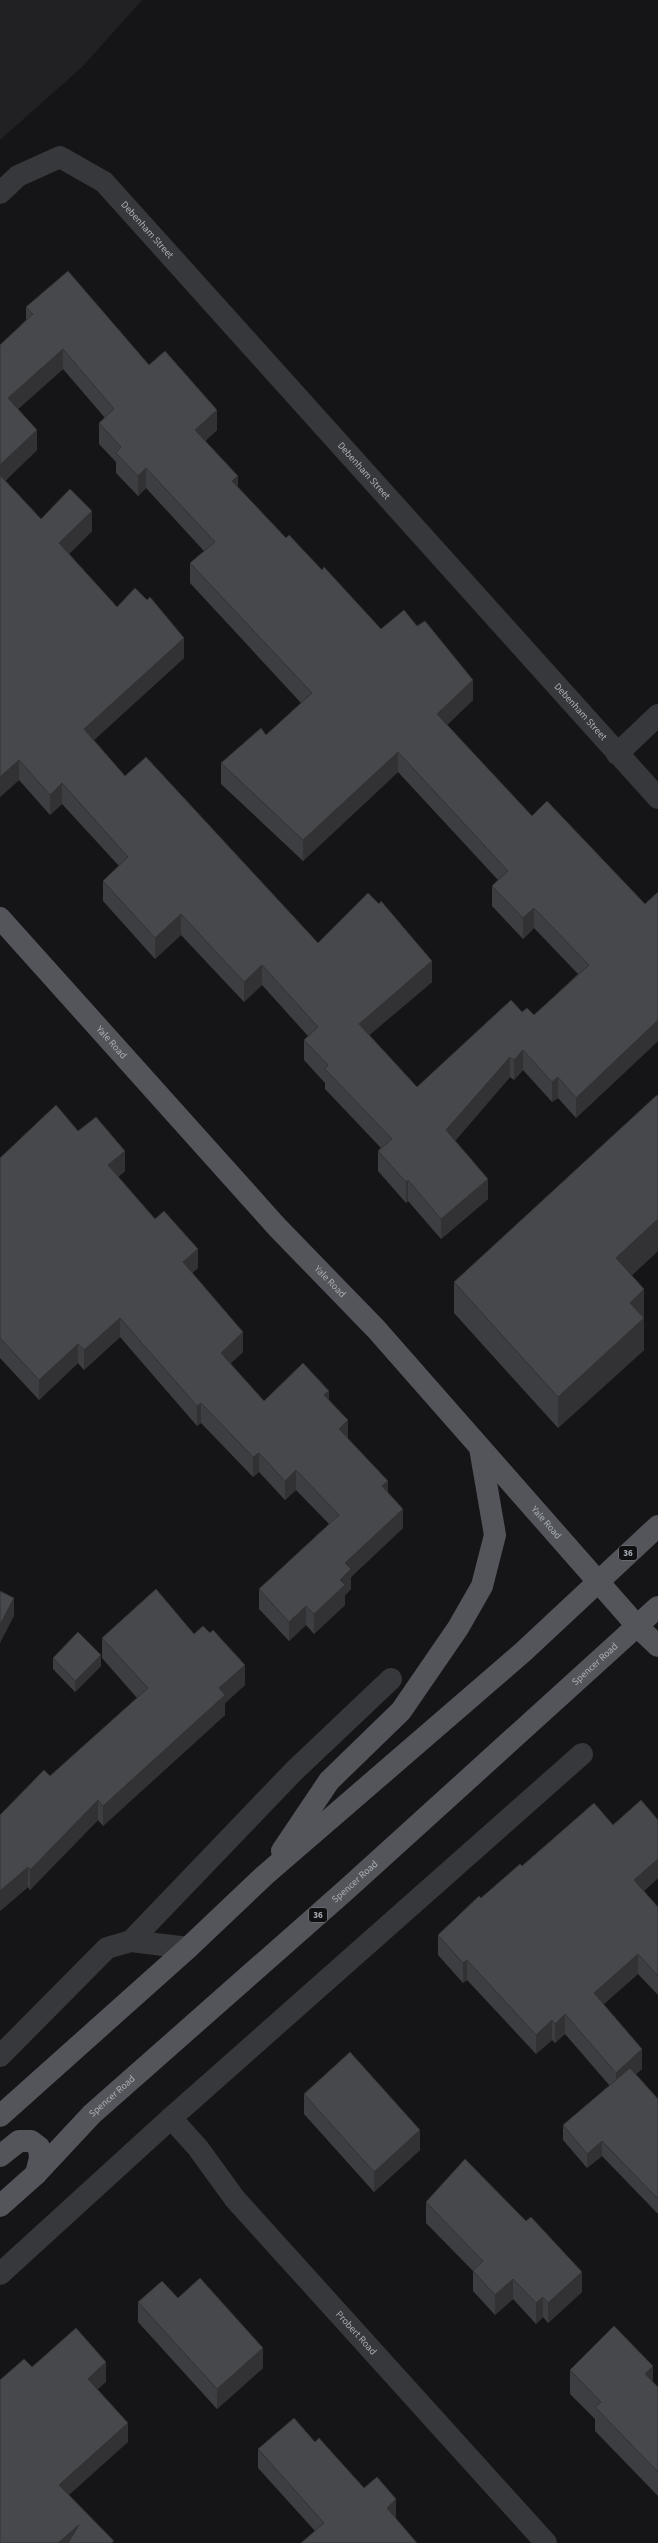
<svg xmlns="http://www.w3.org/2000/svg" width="658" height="2543" font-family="'Source Sans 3',sans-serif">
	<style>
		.built { fill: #212124 }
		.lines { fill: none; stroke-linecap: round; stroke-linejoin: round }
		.minor { stroke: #37383b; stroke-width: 22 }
		.major { stroke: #53555a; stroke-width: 22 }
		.wall { fill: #3d3e41; fill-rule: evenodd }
		.shaded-wall { fill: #323235 }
		.building { fill: #47484c; stroke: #323235 }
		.labels { text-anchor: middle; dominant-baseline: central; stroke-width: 4; stroke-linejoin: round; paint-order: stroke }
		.shield { fill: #101012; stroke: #7b7e84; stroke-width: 1 }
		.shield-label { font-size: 9px; font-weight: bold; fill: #a9adb5 }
		.street-label { font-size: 10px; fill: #a9adb5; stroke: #101012 }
	</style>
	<rect width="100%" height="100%" fill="#151517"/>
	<!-- built -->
	<path class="built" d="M0,0H142L82,67L0,140Z"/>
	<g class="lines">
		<!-- minor -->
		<g class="minor">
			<path id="s1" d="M0,193L18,176L60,157L104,182L658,798"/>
			<path d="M617,754L658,715"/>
			<path d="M131,1941L294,1771L391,1679"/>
			<path d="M0,2056L107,1948L131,1941L188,1948"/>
			<path id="s2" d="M171,2118L198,2148L235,2199L546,2543"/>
			<path d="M0,2274L171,2118L582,1754"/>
		</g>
		<!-- major -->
		<g class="major">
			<path id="s3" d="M0,918L277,1227L376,1329L638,1627L658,1646"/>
			<path d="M282,1851L329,1781L401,1711L458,1628L482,1586L495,1535L480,1448"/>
			<path d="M0,2116L188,1948L265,1875L523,1652L658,1526"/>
			<path d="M0,2156L19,2141H31L39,2147L40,2158L36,2174"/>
			<path id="s4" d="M0,2206L36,2174L92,2114L347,1889L658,1607"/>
		</g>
	</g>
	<!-- wall -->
	<path class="wall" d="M26,307L149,365L217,430L205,441L238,487L286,538L322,570L381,629L473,700L447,725L532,816L645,904L658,892V1041L576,1118L558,1098L552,1102L523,1070L514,1080L510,1077L455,1141L488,1199L441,1239L408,1201L406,1203L378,1171V1151L381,1148L325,1089V1083L304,1060V1040L308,1036L262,985L244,1002L181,935L155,959L103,901V881L119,866L62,804L50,815L19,780L0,797V345L26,320ZM63,369L105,418L99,423V444L116,462V473L138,496L146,488L204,551L190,563V583L301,703L266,735L221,763V784L303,861L398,772L498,880L492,886V906L523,939L534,928L578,974L534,1015L522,1012L417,1087L369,1035L432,982L318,943L125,776L94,740L184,658L117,607L69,554L92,531L41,519L5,481L37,450L18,409Z
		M78,1131L125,1171L118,1177L198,1268L192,1273L243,1352L230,1364L264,1401L329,1400L348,1439L388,1492L403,1528L351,1577V1589L345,1595V1605L314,1634L306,1625L289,1641L259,1609V1589L329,1524L296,1490L285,1500L259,1472L253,1477L201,1423L197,1426L120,1337L84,1370L78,1363L39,1400L0,1358V1158Z
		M658,1251L632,1275L644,1321V1350L558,1428L454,1313V1282Z
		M194,1634L245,1685L225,1703V1715L103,1826L98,1820L30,1890L28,1887L0,1911L50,1776L137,1698L102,1658V1638Z
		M53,1658L101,1666L75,1692L53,1669Z
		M658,1820V1878L644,1891L658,1907V1995L638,1974L603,2004L642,2069L636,2074L658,2099V2214L602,2156L587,2168L563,2140V2125L610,2086L565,2034L555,2043L552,2040L536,2054L467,1980L463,1983L438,1955V1935L481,1898L522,1866L613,1825Z
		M304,2094L420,2150L374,2192L304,2114Z
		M426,2202L582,2292L548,2323L543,2317L536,2324L513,2299L495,2315L473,2291V2271L426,2223Z
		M178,2298L263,2368L217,2409L138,2322V2302Z
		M570,2370L653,2382L658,2387V2496L595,2431V2419L570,2394Z
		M315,2442L364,2488L396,2517L315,2531L258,2468V2449Z"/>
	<!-- shaded-wall -->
	<path class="shaded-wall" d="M63,349V369L8,418V398Z
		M217,410V430L195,451V430Z
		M37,430V450L0,486V465Z
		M146,468V488L138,496V476Z
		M238,476V496L232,481Z
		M92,511V531L59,563V543Z
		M184,638V658L84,749V729Z
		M473,680V700L437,734V714Z
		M398,752V772L303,861V840Z
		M19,760V780L0,797V777Z
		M62,783V804L50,815V795Z
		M534,908V928L523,939V918Z
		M181,914V935L155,959V938Z
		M432,961V982L359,1044V1024Z
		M262,965V985L244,1002V982Z
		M658,1020V1041L576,1118V1098Z
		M523,1050V1070L514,1080V1060Z
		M510,1057V1077L446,1151V1130Z
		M558,1077V1098L552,1102V1082Z
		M125,1151V1171L108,1185V1165Z
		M488,1179V1199L441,1239V1219Z
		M408,1180V1201L406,1203V1182Z
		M658,1219V1251L616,1290V1258Z
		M198,1249V1268L183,1282V1262Z
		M644,1289V1350L558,1428V1397L630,1303Z
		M120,1318V1337L84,1370V1350Z
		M243,1332V1352L221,1372V1353Z
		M78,1344V1363L39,1400V1380Z
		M329,1391V1410L324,1395Z
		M201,1403V1423L197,1426V1406Z
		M348,1420V1440L339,1429Z
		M259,1453V1472L253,1477V1457Z
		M296,1470V1490L285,1500V1481Z
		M388,1481V1501L382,1486Z
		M403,1509V1528L351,1577V1589L345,1595V1605L314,1634V1614L340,1580L345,1563Z
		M14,1598V1616L0,1643V1625Z
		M306,1606V1625L289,1641V1622Z
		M101,1655V1666L75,1692V1681Z
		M245,1665V1685L225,1703V1715L103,1826V1806L219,1688Z
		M98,1800V1820L30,1890V1870Z
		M658,1859V1878L634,1900V1880Z
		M28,1867V1887L0,1911V1891Z
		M638,1954V1974L594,2013V1993Z
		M467,1960V1980L463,1983V1963Z
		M565,2014V2034L555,2043V2024Z
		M552,2020V2040L536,2054V2035Z
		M642,2049V2069L616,2092V2073Z
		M420,2130V2150L374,2192V2172Z
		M602,2141V2156L587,2168V2154Z
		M582,2272V2292L548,2323V2303Z
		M513,2279V2299L495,2315V2295Z
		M543,2297V2317L536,2324V2303Z
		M263,2348V2368L217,2409V2389Z
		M106,2362V2382L88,2398V2379Z
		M653,2366V2390L645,2374Z
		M128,2423V2442L59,2504V2485Z
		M396,2499V2517L387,2526V2508Z
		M79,2525V2543H58Z"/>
	<!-- building -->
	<path class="building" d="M68,271L149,365L165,351L217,410L195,430L238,476L232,481L286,538L289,535L322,570L324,567L381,629L404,610L417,626L425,621L473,680L437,714L532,816L547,801L645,904L658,892V1020L576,1098L558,1077L552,1082L523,1050L514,1060L510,1057L446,1130L488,1179L441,1219L408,1180L406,1182L378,1151L392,1139L325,1069L328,1065L304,1040L318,1027L262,965L244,982L181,914L155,938L103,881L128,857L62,783L50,795L19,760L0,777V475L41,519L70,489L92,511L59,543L117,607L135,588L147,600L150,597L184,638L84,729L125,776L146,757L318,943L368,893L379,904L381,901L432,961L359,1024L417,1087L511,1000L522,1012L527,1008L534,1015L589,965L534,908L523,918L492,886L508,871L398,752L303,840L221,763L261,728L266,735L312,693L190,563L215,542L146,468L138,476L116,453L121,447L99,423L114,409L63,349L8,398L37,430L0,465V345L33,314L26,307Z
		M657,1095L658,1096V1219L616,1258L644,1289L630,1303L644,1318L558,1397L454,1282Z
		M56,1105L78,1131L96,1117L125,1151L108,1165L155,1219L164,1211L198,1249L183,1262L243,1332L221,1353L264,1401L303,1363L329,1391L324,1395L348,1420L339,1429L388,1481L382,1486L403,1509L345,1563L351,1569L340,1580L345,1585L314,1614L306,1606L289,1622L259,1589L339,1515L296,1470L285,1481L259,1453L253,1457L201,1403L197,1406L120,1318L84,1350L78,1344L39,1380L0,1338V1158Z
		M156,1589L194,1634L203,1626L210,1633L213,1630L245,1665L219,1688L225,1695L103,1806L98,1800L30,1870L28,1867L0,1891V1815L44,1770L50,1776L148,1688L102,1638Z
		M0,1591L14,1598L0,1625Z
		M78,1632L101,1655L75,1681L53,1658Z
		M641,1800L658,1820V1859L634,1880L658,1907V1976L638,1954L594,1993L642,2049L616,2073L565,2014L555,2024L552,2020L536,2035L467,1960L463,1963L438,1935L479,1896L481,1898L520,1864L522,1866L594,1803L613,1825Z
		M350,2052L420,2130L374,2172L304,2094Z
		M630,2068L658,2099V2199L602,2141L587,2154L563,2125Z
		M465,2159L526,2221L531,2217L582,2272L548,2303L543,2297L536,2303L513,2279L495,2295L473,2271L483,2261L426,2202Z
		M200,2278L263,2348L217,2389L138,2302L162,2281L178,2298Z
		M614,2326L653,2366L645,2374L658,2387V2472L595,2407L601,2402L570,2370Z
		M76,2328L106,2362L88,2379L128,2423L59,2485L114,2541L111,2543H68L79,2525L58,2543H0V2380L24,2359L32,2367Z
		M294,2418L315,2442L319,2438L364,2488L377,2477L396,2499L387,2508L417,2543H301L324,2523L258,2449Z"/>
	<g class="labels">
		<!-- shield labels -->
		<g class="shield">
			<rect x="619" y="1546" width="18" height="14" rx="3"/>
			<rect x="309" y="1908" width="18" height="14" rx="3"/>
		</g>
		<g class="shield-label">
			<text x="628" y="1553">36</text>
			<text x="318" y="1915">36</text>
		</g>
		<!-- street labels -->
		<g class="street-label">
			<text stroke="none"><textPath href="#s1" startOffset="186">Debenham Street</textPath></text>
			<text stroke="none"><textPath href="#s1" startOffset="510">Debenham Street</textPath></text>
			<text stroke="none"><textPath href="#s1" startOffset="834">Debenham Street</textPath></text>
			<text stroke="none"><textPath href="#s3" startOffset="167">Yale Road</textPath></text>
			<text stroke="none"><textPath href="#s3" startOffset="491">Yale Road</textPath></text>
			<text stroke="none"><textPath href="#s3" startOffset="815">Yale Road</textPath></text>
			<text stroke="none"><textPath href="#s4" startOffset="805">Spencer Road</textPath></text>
			<text stroke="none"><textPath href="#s4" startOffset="481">Spencer Road</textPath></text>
			<text stroke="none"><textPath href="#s4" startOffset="157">Spencer Road</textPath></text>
			<text stroke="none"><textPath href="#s2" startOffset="284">Probert Road</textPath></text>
		</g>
	</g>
</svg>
